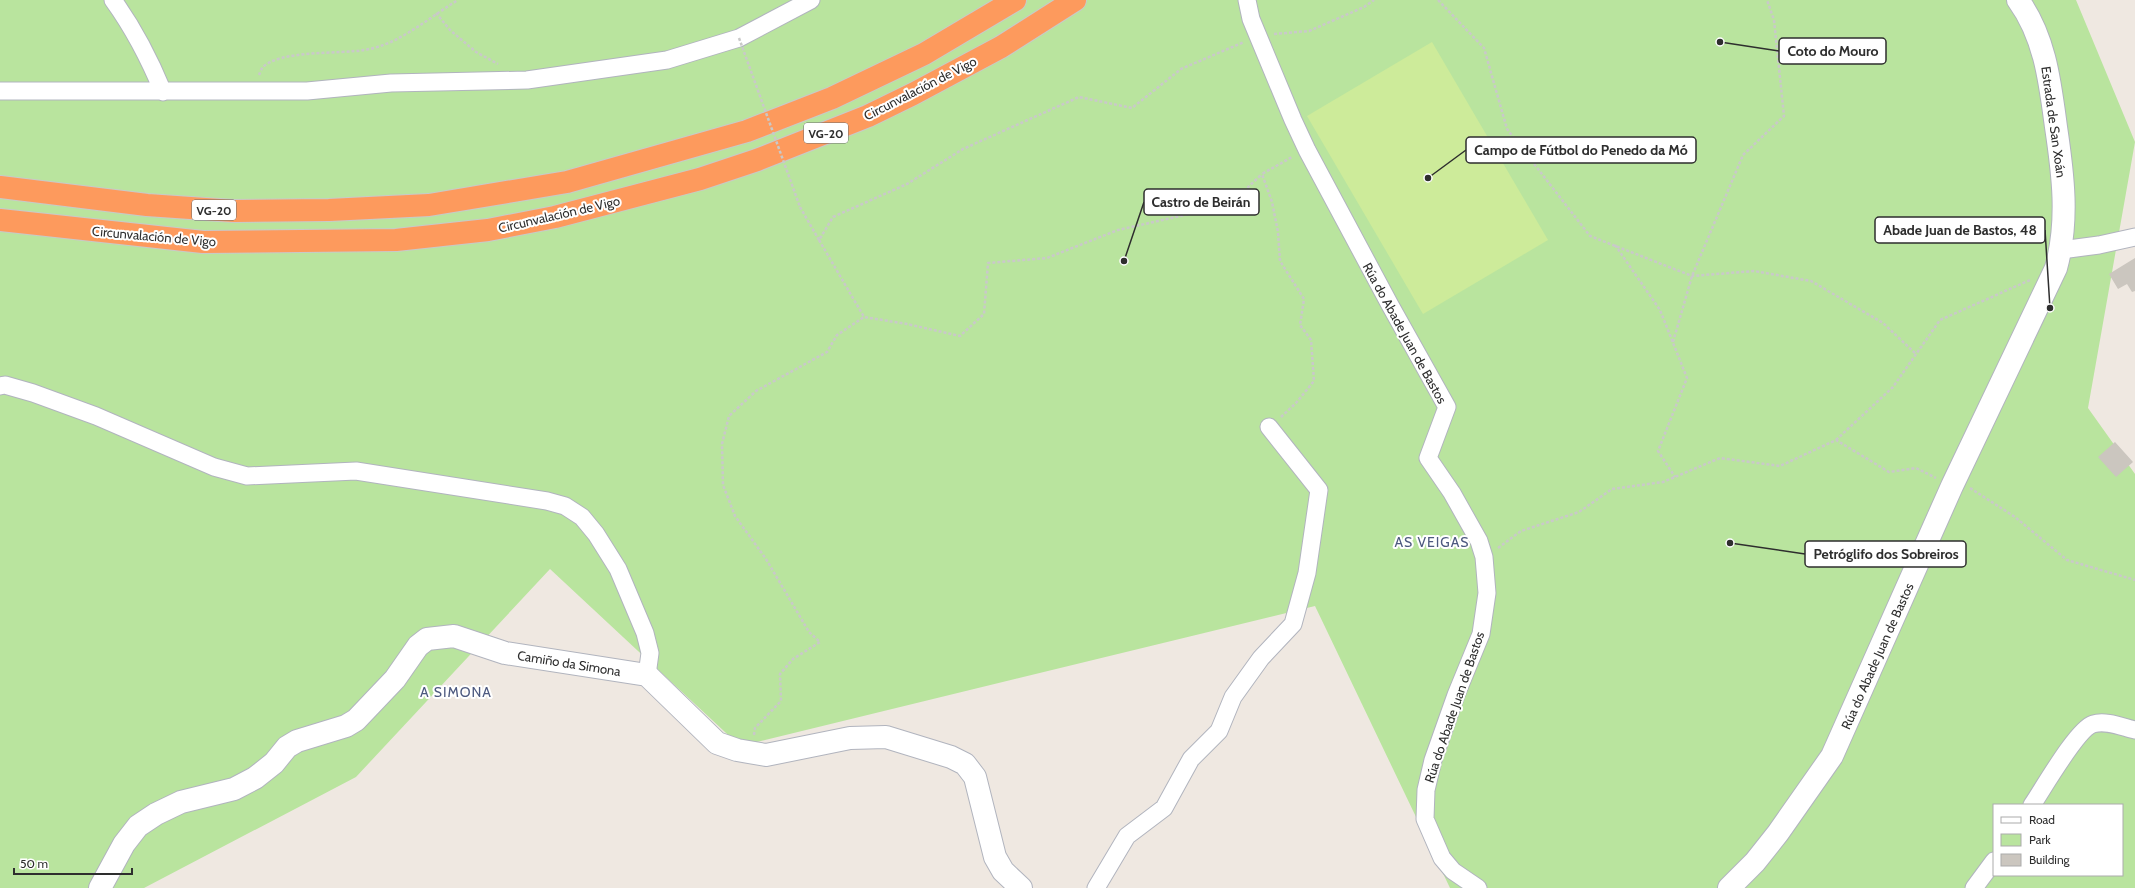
<svg xmlns="http://www.w3.org/2000/svg" width="2135" height="888" font-family="Cabin,sans-serif">
	<style>
		.green { fill: #b9e49e; fill-rule: evenodd }
		.pitch { fill: #cdeb9a }
		.building { fill: #cbc6bf }
		.lines { fill: none; stroke-linecap: round; stroke-linejoin: round }
		.minor-casing { stroke: #b1b4be; stroke-width: 19 }
		.tertiary-casing { stroke: #b1b4be; stroke-width: 24 }
		.motorway-casing { stroke: #c9c9c9; stroke-width: 24 }
		.path { stroke: #c9c9c9; stroke-width: 2.5; stroke-dasharray: 3 2; stroke-linecap: butt }
		.minor { stroke: #fff; stroke-width: 17 }
		.tertiary { stroke: #fff; stroke-width: 22 }
		.motorway { stroke: #fd9a5d; stroke-width: 22 }
		.path-bridge { stroke: #c9c9c9; stroke-width: 2.5; stroke-dasharray: 3 2; stroke-linecap: butt }
		.labels { text-anchor: middle; dominant-baseline: central; stroke-width: 4; stroke-linejoin: round; paint-order: stroke }
		.shield { fill: #fff; stroke: #6d6d6d; stroke-width: 1 }
		.shield-label { font-size: 12px; font-weight: bold; fill: #2e2e2e }
		.street-label { font-size: 13px; fill: #2e2e2e; stroke: #fff }
		.neighbourhood-label { font-size: 14px; letter-spacing: 1px; fill: #4d597f; stroke: #fff }
		.leader { fill: none; stroke: #2e2e2e; stroke-width: 1.5 }
		.callout-dot { fill: #2e2e2e; stroke: #fff; stroke-width: 1.5 }
		.callout { fill: #fff; stroke: #2e2e2e; stroke-width: 1.5 }
		.callout-label { font-size: 14px; text-anchor: middle; font-weight: bold; fill: #2e2e2e }
	</style>
	<rect width="100%" height="100%" fill="#efe8e1"/>
	<!-- green -->
	<path class="green" d="M0,0H2076L2135,142L2088,408L2135,474V888H1450L1315,606L740,746L550,569L356,777L144,888H0ZM1994,805H2122V875H1994Z"/>
	<!-- pitch -->
	<path class="pitch" d="M1432,42L1548,240L1423,314L1307,116Z"/>
	<!-- building -->
	<path class="building" d="M2135,258V291L2132,292L2127,284L2118,289L2109,274Z
		M2115,442L2133,462L2116,477L2098,457Z"/>
	<g class="lines">
		<!-- minor casing -->
		<g class="minor-casing">
			<path id="minor" d="M113,0C134,29 149,58 163,92
				M1247,0L1251,19L1293,120L1307,150L1390,305L1447,407L1428,458L1452,493L1479,541L1484,557L1487,593L1481,634L1456,695L1433,760L1426,790L1425,819L1442,858L1453,871L1478,888
				M0,91H307L391,83L527,80L667,60L739,38L811,0
				M2061,250L2099,245L2135,237
				M0,386L5,385L33,393L96,416L214,467L247,476L356,471L547,501L565,506L582,517L596,534L618,569L645,633L650,653L647,675
				M2032,805C2043,789 2077,729 2093,724C2106,720 2122,727 2135,730
				M1096,888L1127,836L1164,808L1191,759L1219,731L1233,697L1261,658L1293,624L1307,573L1319,490L1269,427
				M1974,888L1994,861"/>
		</g>
		<!-- tertiary casing -->
		<g class="tertiary-casing">
			<path id="tertiary" d="M100,888L124,844L138,826L156,814L181,802L234,789L255,778L274,763L287,747L297,741L346,726L356,720L395,679L418,646L427,639L454,636L505,653L647,675L717,743L737,750L766,755L850,738L886,737L951,757L965,764L975,777L995,857L1003,871L1021,888
				M1729,888L1755,862L1778,833L1832,756L1952,486L2056,268C2069,221 2063,174 2056,127C2050,82 2045,37 2018,0"/>
		</g>
		<!-- motorway casing -->
		<g class="motorway-casing">
			<path id="motorway" d="M0,187L147,205L234,211L329,210L429,205L567,182L747,131L832,98L924,54L1015,0
				M0,220L203,242L396,240L488,230L555,217L700,179L757,160L868,116L913,94L1001,47L1075,0"/>
		</g>
		<!-- path -->
		<path class="path" d="M1438,0L1484,48L1507,129L1590,236L1692,276L1754,271L1811,281L1883,323L1916,354
			M436,13L450,30L476,52L498,64
			M1274,34L1309,31L1364,7L1374,0
			M259,75C260,73 261,69 263,67C280,50 340,54 364,50C399,45 428,18 458,0
			M800,207L819,240L833,217L907,184L963,149L1079,97L1132,108L1181,69L1244,42
			M819,240L864,317
			M1615,245L1660,310L1687,378L1658,451L1675,477
			M1673,342L1692,276L1743,155L1784,116L1774,20L1767,0
			M1281,417L1296,403L1314,381L1311,340L1300,325L1304,299L1280,261L1278,232L1272,202L1262,174L1292,157
			M1836,440L1893,387L1940,320L2030,280
			M1970,488L2015,517L2067,560L2135,580
			M1498,548L1521,531L1579,512L1612,489L1663,482L1720,458L1780,466L1836,440L1889,472L1916,468L1936,478
			M754,735L755,728L781,701L780,674L793,659L820,642L809,632L766,559L735,516L723,485L722,444L729,416L756,391L827,352L837,335L864,317L907,324L960,336L984,314L988,263L1047,258L1118,230L1229,205L1262,174"/>
		<!-- minor -->
		<use href="#minor" class="minor"/>
		<!-- tertiary -->
		<use href="#tertiary" class="tertiary"/>
		<!-- motorway -->
		<use href="#motorway" class="motorway"/>
		<!-- path-bridge -->
		<path class="path-bridge" d="M739,38L800,207"/>
	</g>
	<g class="labels">
		<!-- shield labels -->
		<g class="shield">
			<rect x="804" y="123" width="44" height="20" rx="3"/>
			<rect x="192" y="200" width="44" height="20" rx="3"/>
		</g>
		<g class="shield-label">
			<text x="826" y="133">VG-20</text>
			<text x="214" y="210">VG-20</text>
		</g>
		<!-- street labels -->
		<g class="street-label">
			<text transform="translate(920 88) rotate(-27)">Circunvalación de Vigo</text>
			<text transform="translate(2054 122) rotate(82)">Estrada de San Xoán</text>
			<text transform="translate(559 214) rotate(-13)">Circunvalación de Vigo</text>
			<text transform="translate(154 236) rotate(5)">Circunvalación de Vigo</text>
			<text transform="translate(1405 333) rotate(61)">Rúa do Abade Juan de Bastos</text>
			<text transform="translate(1877 656) rotate(-66)">Rúa do Abade Juan de Bastos</text>
			<text transform="translate(569 663) rotate(9)">Camiño da Simona</text>
			<text transform="translate(1454 707) rotate(-71)">Rúa do Abade Juan de Bastos</text>
		</g>
		<!-- neighbourhood labels -->
		<g class="neighbourhood-label">
			<text x="1432" y="542">AS VEIGAS</text>
			<text x="456" y="692">A SIMONA</text>
		</g>
	</g>
	<!-- callouts -->
	<path class="leader" d="M1720 42L1779 51M1428 178L1466 150M1124 261L1144 202M2050 308L2045 230M1730 543L1805 554"/>
	<g class="callout-dot">
		<circle cx="1720" cy="42" r="4"/>
		<circle cx="1428" cy="178" r="4"/>
		<circle cx="1124" cy="261" r="4"/>
		<circle cx="2050" cy="308" r="4"/>
		<circle cx="1730" cy="543" r="4"/>
	</g>
	<g class="callout">
		<rect x="1779" y="38" width="107" height="26" rx="4"/>
		<rect x="1466" y="137" width="230" height="26" rx="4"/>
		<rect x="1144" y="189" width="115" height="26" rx="4"/>
		<rect x="1875" y="217" width="170" height="26" rx="4"/>
		<rect x="1805" y="541" width="161" height="26" rx="4"/>
	</g>
	<g class="callout-label">
		<text x="1833" y="56">Coto do Mouro</text>
		<text x="1581" y="155">Campo de Fútbol do Penedo da Mó</text>
		<text x="1201" y="207">Castro de Beirán</text>
		<text x="1960" y="235">Abade Juan de Bastos, 48</text>
		<text x="1886" y="559">Petróglifo dos Sobreiros</text>
	</g>
	<!-- legend -->
	<rect x="1993" y="804" width="130" height="72" fill="#ffffff" stroke="#ababab"/>
	<rect x="2001" y="817" width="20" height="6" fill="#ffffff" stroke="#ababab"/>
	<text x="2029" y="824" font-size="12" fill="#2e2e2e">Road</text>
	<rect x="2001" y="834" width="20" height="12" fill="#b9e49e" stroke="#ababab"/>
	<text x="2029" y="844" font-size="12" fill="#2e2e2e">Park</text>
	<rect x="2001" y="854" width="20" height="12" fill="#cbc6bf" stroke="#ababab"/>
	<text x="2029" y="864" font-size="12" fill="#2e2e2e">Building</text>
	<!-- scale -->
	<path d="M14 868v6h118v-6" fill="none" stroke="#2e2e2e" stroke-width="2"/>
	<text x="20" y="868" font-size="12" fill="#2e2e2e" stroke="#ffffff" stroke-width="3" paint-order="stroke">50 m</text>
</svg>
